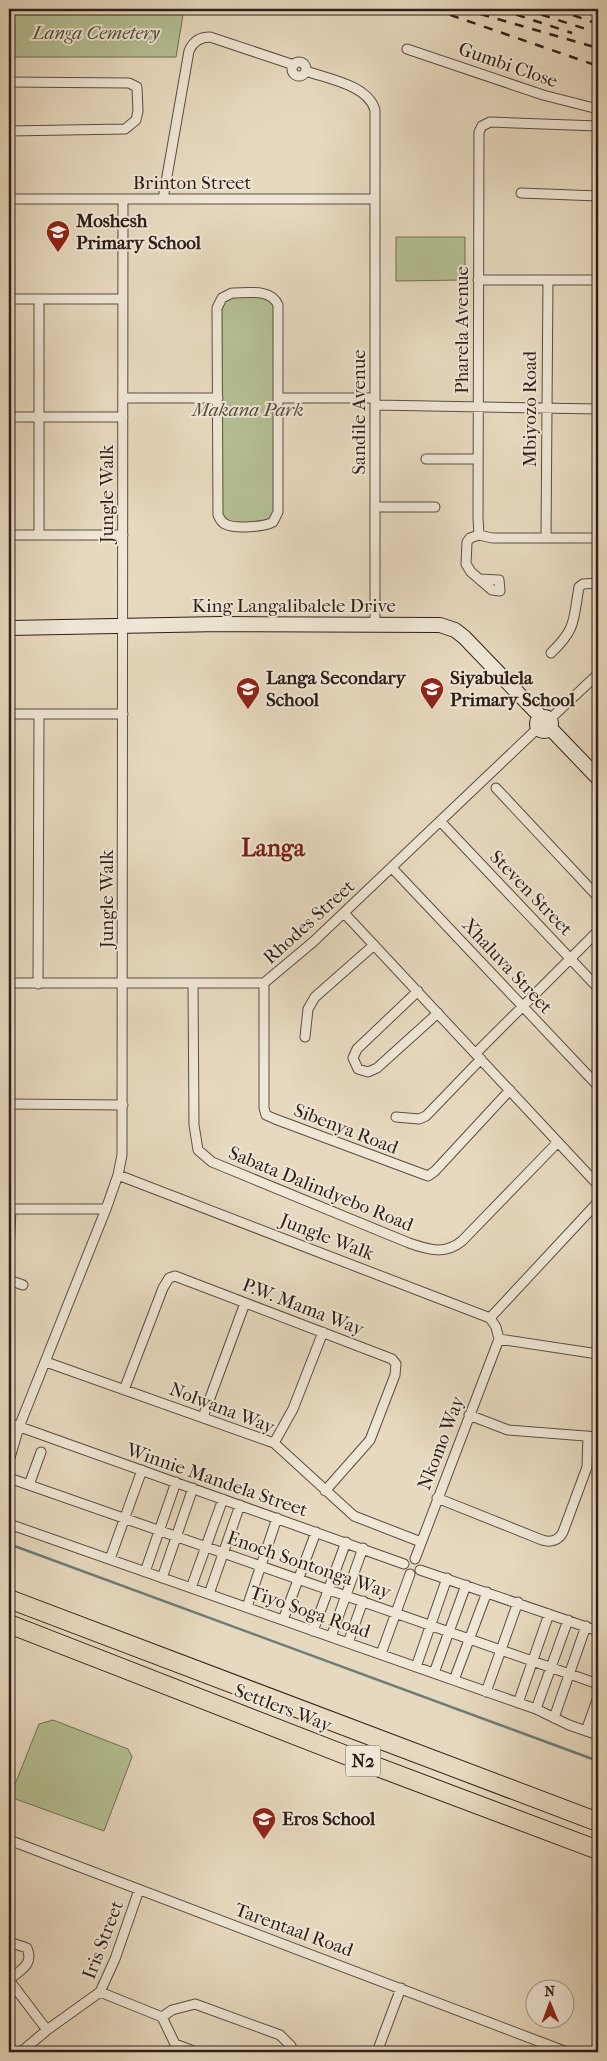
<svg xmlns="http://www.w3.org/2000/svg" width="607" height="2061" font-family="'IM FELL French Canon',serif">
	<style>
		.green { fill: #b4bf93; stroke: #716e56 }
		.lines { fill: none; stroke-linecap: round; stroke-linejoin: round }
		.stream { stroke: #6d7c76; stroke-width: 2.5 }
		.street-casing { stroke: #5c4d42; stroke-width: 11 }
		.secondary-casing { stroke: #2e1e19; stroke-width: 16 }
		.highway-casing { stroke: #2e1e19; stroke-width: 20 }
		.street { stroke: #efe6d5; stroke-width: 9 }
		.secondary { stroke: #efe6d5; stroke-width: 14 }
		.highway { stroke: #e7d9bf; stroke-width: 18 }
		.rail { stroke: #2e1e19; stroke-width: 2.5; stroke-dasharray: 9 9; stroke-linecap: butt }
		.labels { text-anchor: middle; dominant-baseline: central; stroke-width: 4; stroke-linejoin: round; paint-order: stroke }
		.shield { fill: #efe6d5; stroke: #685a51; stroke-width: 1 }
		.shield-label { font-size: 18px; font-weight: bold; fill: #2e1e19 }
		.park-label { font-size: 19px; font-style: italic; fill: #564e3e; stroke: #efe6d5 }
		.street-label { font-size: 19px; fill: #2e1e19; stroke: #efe6d5 }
		.poi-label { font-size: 19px; font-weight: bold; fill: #2e1e19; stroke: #efe6d5; text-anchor: start }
		.district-label { font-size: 24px; font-weight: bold; fill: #7a1f14; stroke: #efe6d5 }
	</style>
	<rect width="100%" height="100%" fill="#e7d9bf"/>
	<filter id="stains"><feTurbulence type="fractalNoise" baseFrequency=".004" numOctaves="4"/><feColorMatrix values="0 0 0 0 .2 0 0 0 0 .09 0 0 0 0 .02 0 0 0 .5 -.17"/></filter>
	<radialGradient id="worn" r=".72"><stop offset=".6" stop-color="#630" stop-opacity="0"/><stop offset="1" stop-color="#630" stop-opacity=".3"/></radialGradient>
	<!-- green -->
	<path class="green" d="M9,9H184L176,57H9Z
		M396,237H465V280L396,281Z
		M231,297H264L274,305L275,512L272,518C260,525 232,527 222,516L221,308L224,300Z
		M53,1720L128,1749L132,1757L104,1831L10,1797L39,1724Z"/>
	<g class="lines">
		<!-- stream -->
		<path class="stream" d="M9,1544L598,1761"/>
		<!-- street casing -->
		<g class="street-casing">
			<path id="street" d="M407,49L543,95L598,109
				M292 69a7 7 0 1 1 14 0a7 7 0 1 1-14 0Z
				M306,71C328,79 368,85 375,110V624
				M9,82L129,83L137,87L138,111L136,120L125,129L9,131
				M521,193L598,196
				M9,199H375
				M163,199L189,51C193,41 200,37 210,37L294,65
				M478,280H598
				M232,293C247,293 271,288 278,305V512L273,522C265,527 234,529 225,524C221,522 220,519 218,515L217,308L222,298Z
				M9,299H123
				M123,398H218
				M278,398H374
				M375,405L598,409
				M9,417H123
				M426,459H478
				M375,507H435
				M9,535H123
				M39,535V299
				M479,535L478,518L479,132L482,126L490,122L598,126
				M479,535L492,538H598
				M546,538L548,280
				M479,579L499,580L500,591L492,590L471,572L466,564L467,542L470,538L479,535
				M551,653C577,628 573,620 579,587L583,584L598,583
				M9,714H123
				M550,719L598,674
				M496,788L598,897
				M441,822L598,988
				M392,868L598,1086
				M344,913L598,1185
				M9,983H264L313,942L538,728
				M264,983V1108L266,1115L275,1119L428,1176L435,1171L510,1090
				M38,984L39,714
				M193,984L194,1125L198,1150L212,1162L409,1243C429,1250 445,1255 462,1241L558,1142
				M418,991L357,1049L353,1058L358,1069L368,1072L377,1068L438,1013
				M305,1037L308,1009L315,997L374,945
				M476,1053L598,931
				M9,1104L123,1105
				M396,1117L419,1119L426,1116L481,1059
				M118,1175L490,1318L496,1327L499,1339L415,1559
				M9,1209H106
				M9,1252L11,1209
				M9,1280L23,1285
				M490,1318L598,1202
				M499,1339L598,1354
				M46,1362L274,1443L354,1516L421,1542
				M124,1390L163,1288L169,1278L175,1276L392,1359L396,1364L395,1375L370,1440L325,1491
				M469,1415L508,1430L598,1437
				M203,1417L245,1303
				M9,1423L404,1564
				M274,1443L293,1409L323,1332
				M9,1461L19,1427L106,1209L118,1175L122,1155L123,199
				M9,1478L598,1684
				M29,1485L41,1452
				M437,1498L542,1540C551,1543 559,1540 563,1532L587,1467L588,1436
				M9,1524L536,1709L569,1725L598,1735
				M110,1559L142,1470
				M420,1570L598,1631
				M145,1572L176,1482
				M162,1578L193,1488
				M191,1588L223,1499
				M209,1594L240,1505
				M247,1607L277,1518
				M283,1620L316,1532
				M313,1631L346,1542
				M331,1637L363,1548
				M348,1643L363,1601
				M381,1654L410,1574
				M416,1667L447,1578
				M434,1673L466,1585
				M454,1680L487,1592
				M486,1692L518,1602
				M518,1703L549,1614
				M536,1709L568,1620
				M554,1718L586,1626
				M586,1731L598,1697
				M9,1840L567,2052
				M9,1942L27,1948C34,1965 21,1969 9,1980
				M9,1980L47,2030
				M100,1992L162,2017L172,2010L195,2004L280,2035L291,2046L293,2052
				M162,2017L175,2044L196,2052
				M21,2052L47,2030L100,1992L115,1959L139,1890
				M377,2052L401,1988"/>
		</g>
		<!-- secondary casing -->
		<g class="secondary-casing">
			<path id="secondary" d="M9,628L221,624L440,625L455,630L464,637L541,717
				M537 724a7 7 0 1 1 14 0a7 7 0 1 1-14 0Z
				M550,728L598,778"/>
		</g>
		<!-- highway casing -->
		<g class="highway-casing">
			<path id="highway" d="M9,1599L598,1822
				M9,1624L343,1754L598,1850"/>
		</g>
		<!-- street -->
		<use href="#street" class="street"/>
		<!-- secondary -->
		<use href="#secondary" class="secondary"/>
		<!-- highway -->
		<use href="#highway" class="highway"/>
		<!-- rail -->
		<path class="rail" d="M433,9L598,66
			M463,9L598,48
			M499,9L572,33
			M524,9L598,33
			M556,9L598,24"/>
	</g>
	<!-- icons -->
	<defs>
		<g id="school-pin" transform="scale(1.25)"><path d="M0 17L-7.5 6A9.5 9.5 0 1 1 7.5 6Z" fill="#8f2418" stroke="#efe6d5"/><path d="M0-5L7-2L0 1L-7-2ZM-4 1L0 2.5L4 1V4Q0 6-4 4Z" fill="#fff"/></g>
	</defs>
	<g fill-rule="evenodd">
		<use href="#school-pin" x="58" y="232"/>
		<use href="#school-pin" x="248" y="689"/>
		<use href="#school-pin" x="432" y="689"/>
		<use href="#school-pin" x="264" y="1819"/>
	</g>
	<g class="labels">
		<!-- shield labels -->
		<rect class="shield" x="345.5" y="1745.5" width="35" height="31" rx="4"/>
		<g class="shield-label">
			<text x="363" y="1761">N2</text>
		</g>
		<!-- park labels -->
		<g class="park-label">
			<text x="96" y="33">Langa Cemetery</text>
			<text x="248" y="410">Makana Park</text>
		</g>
		<!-- street labels -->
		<g class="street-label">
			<text transform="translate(508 65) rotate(19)">Gumbi Close</text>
			<text x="192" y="183">Brinton Street</text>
			<text transform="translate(462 330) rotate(-90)">Pharela Avenue</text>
			<text transform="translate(530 409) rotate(-90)">Mbiyozo Road</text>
			<text transform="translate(359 412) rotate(-90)">Sandile Avenue</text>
			<text transform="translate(107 494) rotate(-90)">Jungle Walk</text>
			<text x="294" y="606">King Langalibalele Drive</text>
			<text transform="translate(531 893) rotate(46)">Steven Street</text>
			<text transform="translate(107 899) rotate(-90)">Jungle Walk</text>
			<text transform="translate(309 922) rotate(-42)">Rhodes Street</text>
			<text transform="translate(507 966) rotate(47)">Xhaluva Street</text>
			<text transform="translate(346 1129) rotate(21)">Sibenya Road</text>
			<text transform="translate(321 1189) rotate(22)">Sabata Dalindyebo Road</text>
			<text transform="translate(327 1237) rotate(21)">Jungle Walk</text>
			<text transform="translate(303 1307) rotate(21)">P.W. Mama Way</text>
			<text transform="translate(222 1408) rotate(21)">Nolwana Way</text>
			<text transform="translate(441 1443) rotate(-69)">Nkomo Way</text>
			<text transform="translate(217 1480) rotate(19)">Winnie Mandela Street</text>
			<text transform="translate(309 1565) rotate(19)">Enoch Sontonga Way</text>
			<text transform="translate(310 1612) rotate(19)">Tiyo Soga Road</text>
			<text transform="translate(283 1708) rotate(21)">Settlers Way</text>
			<text transform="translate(294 1930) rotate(20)">Tarentaal Road</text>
			<text transform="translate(103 1940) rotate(-69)">Iris Street</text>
		</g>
		<!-- poi labels -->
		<g class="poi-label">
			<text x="76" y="221">Moshesh<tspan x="76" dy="22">Primary School</tspan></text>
			<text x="266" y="678">Langa Secondary<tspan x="266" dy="22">School</tspan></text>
			<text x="450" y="678">Siyabulela<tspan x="450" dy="22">Primary School</tspan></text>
			<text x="282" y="1819">Eros School</text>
		</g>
		<!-- district labels -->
		<g class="district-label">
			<text x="273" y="848">Langa</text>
		</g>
	</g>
	<!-- margin -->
	<rect width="607" height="2061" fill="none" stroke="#e7d9bf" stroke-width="30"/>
	<rect x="10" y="10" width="587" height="2041" fill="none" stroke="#2e1e19" stroke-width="2.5"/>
	<rect x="15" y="15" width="577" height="2031" fill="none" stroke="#2e1e19"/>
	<!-- north arrow -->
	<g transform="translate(550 2004) rotate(359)"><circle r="24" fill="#efe6d5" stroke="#a2968a"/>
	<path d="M0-4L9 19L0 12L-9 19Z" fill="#8f2418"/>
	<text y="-8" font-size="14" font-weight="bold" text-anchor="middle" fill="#2e1e19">N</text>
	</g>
	<rect width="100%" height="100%" filter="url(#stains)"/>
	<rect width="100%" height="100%" fill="url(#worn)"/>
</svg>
